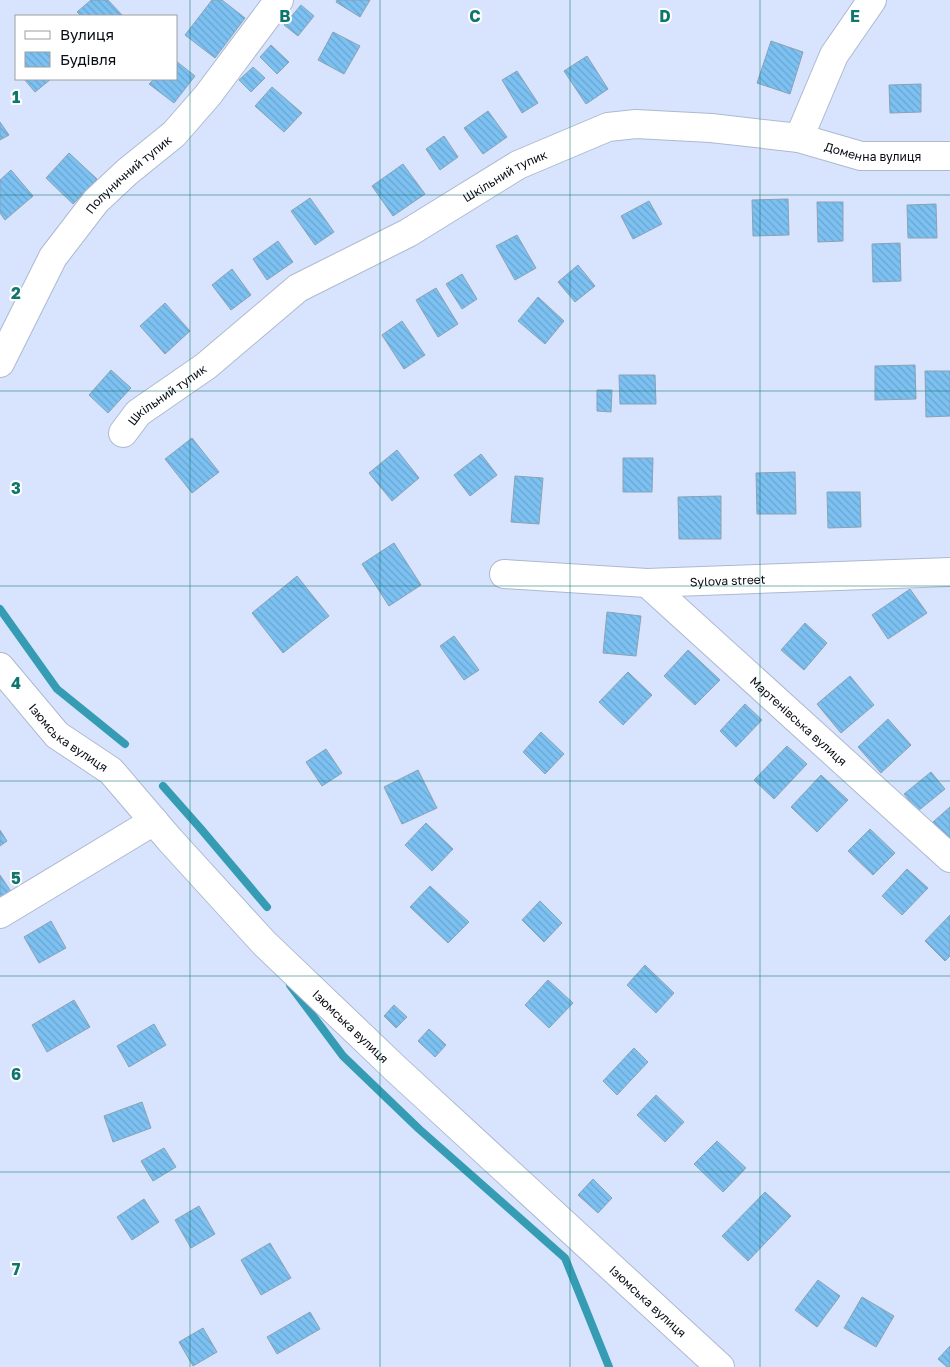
<svg xmlns="http://www.w3.org/2000/svg" width="950" height="1367" font-family="'Golos Text',sans-serif">
	<style>
		.lines { fill: none; stroke-linecap: round; stroke-linejoin: round }
		.stream { stroke: #359cb4; stroke-width: 8 }
		.building { fill: url(#building-back-hatch); stroke: #8ca2b3 }
		.minor-casing { stroke: #adb9d0; stroke-width: 30 }
		.minor { stroke: #fff; stroke-width: 28 }
		.grid { fill: none; stroke: #0f766e; stroke-width: 1; stroke-opacity: 0.55 }
		.labels { text-anchor: middle; dominant-baseline: central; stroke-width: 4; stroke-linejoin: round; paint-order: stroke }
		.street-label { font-size: 12px; fill: #080c14; stroke: #fff }
		.grid-label { font-size: 16px; text-anchor: middle; font-weight: bold; fill: #0f766e; stroke: #fff; stroke-width: 4; stroke-linejoin: round; paint-order: stroke }
	</style>
	<defs>
		<pattern id="building-back-hatch" width="6" height="6" patternUnits="userSpaceOnUse" patternTransform="scale(1.25)"><rect width="6" height="6" fill="#7cc1f2"/><path d="M-1 5l2 2M0 0l6 6M5-1l2 2" fill="none" stroke="#6aa5cf"/></pattern>
	</defs>
	<rect width="100%" height="100%" fill="#d8e4fd"/>
	<g class="lines">
		<!-- stream -->
		<path class="stream" d="M0,609L57,689L125,744
			M163,786L201,829L267,907
			M290,985L343,1056L419,1129L565,1258L609,1367"/>
	</g>
	<!-- building -->
	<path class="building" d="M91,0H108L123,16H81L77,12Z
		M212,0H222L245,18L215,58L185,35Z
		M337,0H370L360,17L336,2Z
		M301,5L314,16L298,36L284,25Z
		M333,32L360,46L344,74L318,60Z
		M771,41L803,52L790,94L757,83Z
		M271,45L289,62L277,74L260,57Z
		M587,56L608,89L586,104L564,71Z
		M176,61L195,76L174,103L149,84L154,79H176Z
		M253,67L265,78L251,92L239,80Z
		M517,71L538,103L522,113L502,80Z
		M24,79H51L35,92Z
		M921,84V112L890,113L889,85Z
		M272,87L302,113L284,132L255,106Z
		M488,111L507,137L483,154L464,128Z
		M0,122L9,135L0,140Z
		M444,136L458,157L440,170L426,149Z
		M69,153L97,179L73,204L46,178Z
		M403,164L425,194L393,216L372,186Z
		M11,170L33,196L5,220L0,213V180Z
		M310,198L334,232L315,245L291,211Z
		M788,199L789,235L753,236L752,200Z
		M649,201L662,224L633,239L621,216Z
		M817,202H843V241L818,242Z
		M936,204L937,238H908L907,205Z
		M517,235L536,268L515,280L496,246Z
		M278,241L293,262L267,280L253,259Z
		M900,243L901,281L873,282L872,244Z
		M578,265L595,286L575,302L558,282Z
		M232,269L251,295L231,310L212,285Z
		M462,274L477,299L462,309L446,284Z
		M436,288L458,324L438,337L416,300Z
		M538,297L564,321L545,344L518,321Z
		M165,303L190,331L165,354L140,326Z
		M402,321L425,355L404,369L382,335Z
		M915,365L916,399L875,400V366Z
		M111,370L131,388L108,413L89,395Z
		M925,371H950V416L926,417Z
		M619,375H655L656,404H620Z
		M597,390H612L611,412L597,411Z
		M192,438L219,472L192,493L165,459Z
		M397,450L419,478L392,501L369,473Z
		M481,454L497,475L470,496L454,475Z
		M623,458H653L652,492H623Z
		M795,472L796,514H757L756,473Z
		M515,476L543,478L539,524L511,522Z
		M827,492H860L861,527L828,528Z
		M721,496V539H679L678,497Z
		M394,543L421,585L389,606L362,564Z
		M297,576L329,616L283,653L252,613Z
		M910,589L927,613L888,639L872,615Z
		M607,612L641,616L636,656L603,653Z
		M805,623L827,643L804,670L781,650Z
		M454,636L479,670L464,680L440,646Z
		M688,650L720,680L695,705L664,676Z
		M628,672L652,695L623,725L599,702Z
		M850,676L874,705L841,733L817,704Z
		M745,704L762,720L736,747L720,731Z
		M888,719L911,745L881,773L858,747Z
		M541,732L564,754L545,774L523,752Z
		M787,746L807,764L774,799L754,780Z
		M326,749L342,773L322,786L306,762Z
		M418,770L437,808L402,824L384,787Z
		M931,772L945,789L918,811L904,794Z
		M821,775L848,800L817,832L791,807Z
		M950,807V842L933,822Z
		M426,823L453,849L432,871L405,845Z
		M870,829L895,853L873,875L848,851Z
		M0,830L7,841L0,846Z
		M907,869L928,888L902,915L882,896Z
		M0,875L12,893L0,901Z
		M430,886L469,922L448,943L410,907Z
		M540,901L562,923L544,942L522,920Z
		M950,915V956L945,961L925,941Z
		M51,921L66,948L39,963L24,937Z
		M645,965L674,993L656,1013L627,985Z
		M548,980L573,1003L549,1028L525,1005Z
		M74,1000L90,1027L47,1052L32,1025Z
		M394,1005L407,1017L396,1028L384,1016Z
		M154,1024L166,1045L129,1067L117,1046Z
		M429,1029L446,1045L435,1057L418,1041Z
		M634,1048L648,1062L617,1095L603,1081Z
		M656,1095L684,1122L665,1142L637,1115Z
		M142,1102L151,1128L113,1142L104,1116Z
		M717,1141L746,1168L723,1192L694,1164Z
		M164,1148L176,1167L153,1181L141,1161Z
		M593,1179L612,1198L598,1213L578,1195Z
		M765,1192L791,1216L748,1261L722,1236Z
		M144,1199L159,1222L132,1240L117,1217Z
		M199,1206L215,1234L191,1248L175,1220Z
		M270,1243L291,1278L261,1295L241,1260Z
		M818,1280L840,1296L817,1327L795,1310Z
		M862,1297L894,1316L876,1347L844,1328Z
		M310,1312L320,1329L277,1354L267,1337Z
		M203,1328L217,1352L193,1366L179,1342Z
		M950,1346V1367H947L938,1359Z"/>
	<g class="lines">
		<!-- minor casing -->
		<g class="minor-casing">
			<g id="minor">
				<path id="s1" d="M799,138L861,156H950"/>
				<path id="s2" d="M0,363L53,257L96,201L127,172L174,134L208,95L279,0"/>
				<path id="s3" d="M123,433L138,413L206,366L298,288L408,233L518,165L608,127L636,124L711,128L799,138L834,55L872,0"/>
				<path id="s4" d="M504,574L647,583L950,572"/>
				<path id="s5" d="M647,583L950,858"/>
				<path id="s6" d="M0,667L57,735L111,771L170,840L264,943L397,1070L720,1367"/>
				<path d="M0,914L154,821"/>
			</g>
		</g>
		<!-- minor -->
		<use href="#minor" class="minor"/>
	</g>
	<!-- grid -->
	<path class="grid" d="M190,0V1367M380,0V1367M570,0V1367M760,0V1367M0,195H950M0,391H950M0,586H950M0,781H950M0,976H950M0,1172H950"/>
	<g class="labels">
		<!-- street labels -->
		<g class="street-label">
			<text stroke="none"><textPath href="#s1" startOffset="76">Доменна вулиця</textPath></text>
			<text stroke="none"><textPath href="#s2" startOffset="231">Полуничний тупик</textPath></text>
			<text stroke="none"><textPath href="#s3" startOffset="464">Шкільний тупик</textPath></text>
			<text stroke="none"><textPath href="#s3" startOffset="59">Шкільний тупик</textPath></text>
			<text stroke="none"><textPath href="#s4" startOffset="224">Sylova street</textPath></text>
			<text stroke="none"><textPath href="#s5" startOffset="205">Мартенівська вулиця</textPath></text>
			<text stroke="none"><textPath href="#s6" startOffset="99">Ізюмська вулиця</textPath></text>
			<text stroke="none"><textPath href="#s6" startOffset="504">Ізюмська вулиця</textPath></text>
			<text stroke="none"><textPath href="#s6" startOffset="909">Ізюмська вулиця</textPath></text>
		</g>
	</g>
	<g class="grid-label">
		<text x="285" y="22">B</text>
		<text x="475" y="22">C</text>
		<text x="665" y="22">D</text>
		<text x="855" y="22">E</text>
		<text x="16" y="103">1</text>
		<text x="16" y="299">2</text>
		<text x="16" y="494">3</text>
		<text x="16" y="689">4</text>
		<text x="16" y="884">5</text>
		<text x="16" y="1080">6</text>
		<text x="16" y="1275">7</text>
	</g>
	<!-- legend -->
	<rect x="15" y="15" width="162" height="65" fill="#ffffff" stroke="#9c9ea1"/>
	<rect x="25" y="31" width="25" height="8" fill="#ffffff" stroke="#9c9ea1"/>
	<text x="60" y="40" font-size="15" fill="#080c14">Вулиця</text>
	<rect x="25" y="52" width="25" height="15" fill="url(#building-back-hatch)" stroke="#9c9ea1"/>
	<text x="60" y="65" font-size="15" fill="#080c14">Будівля</text>
</svg>
